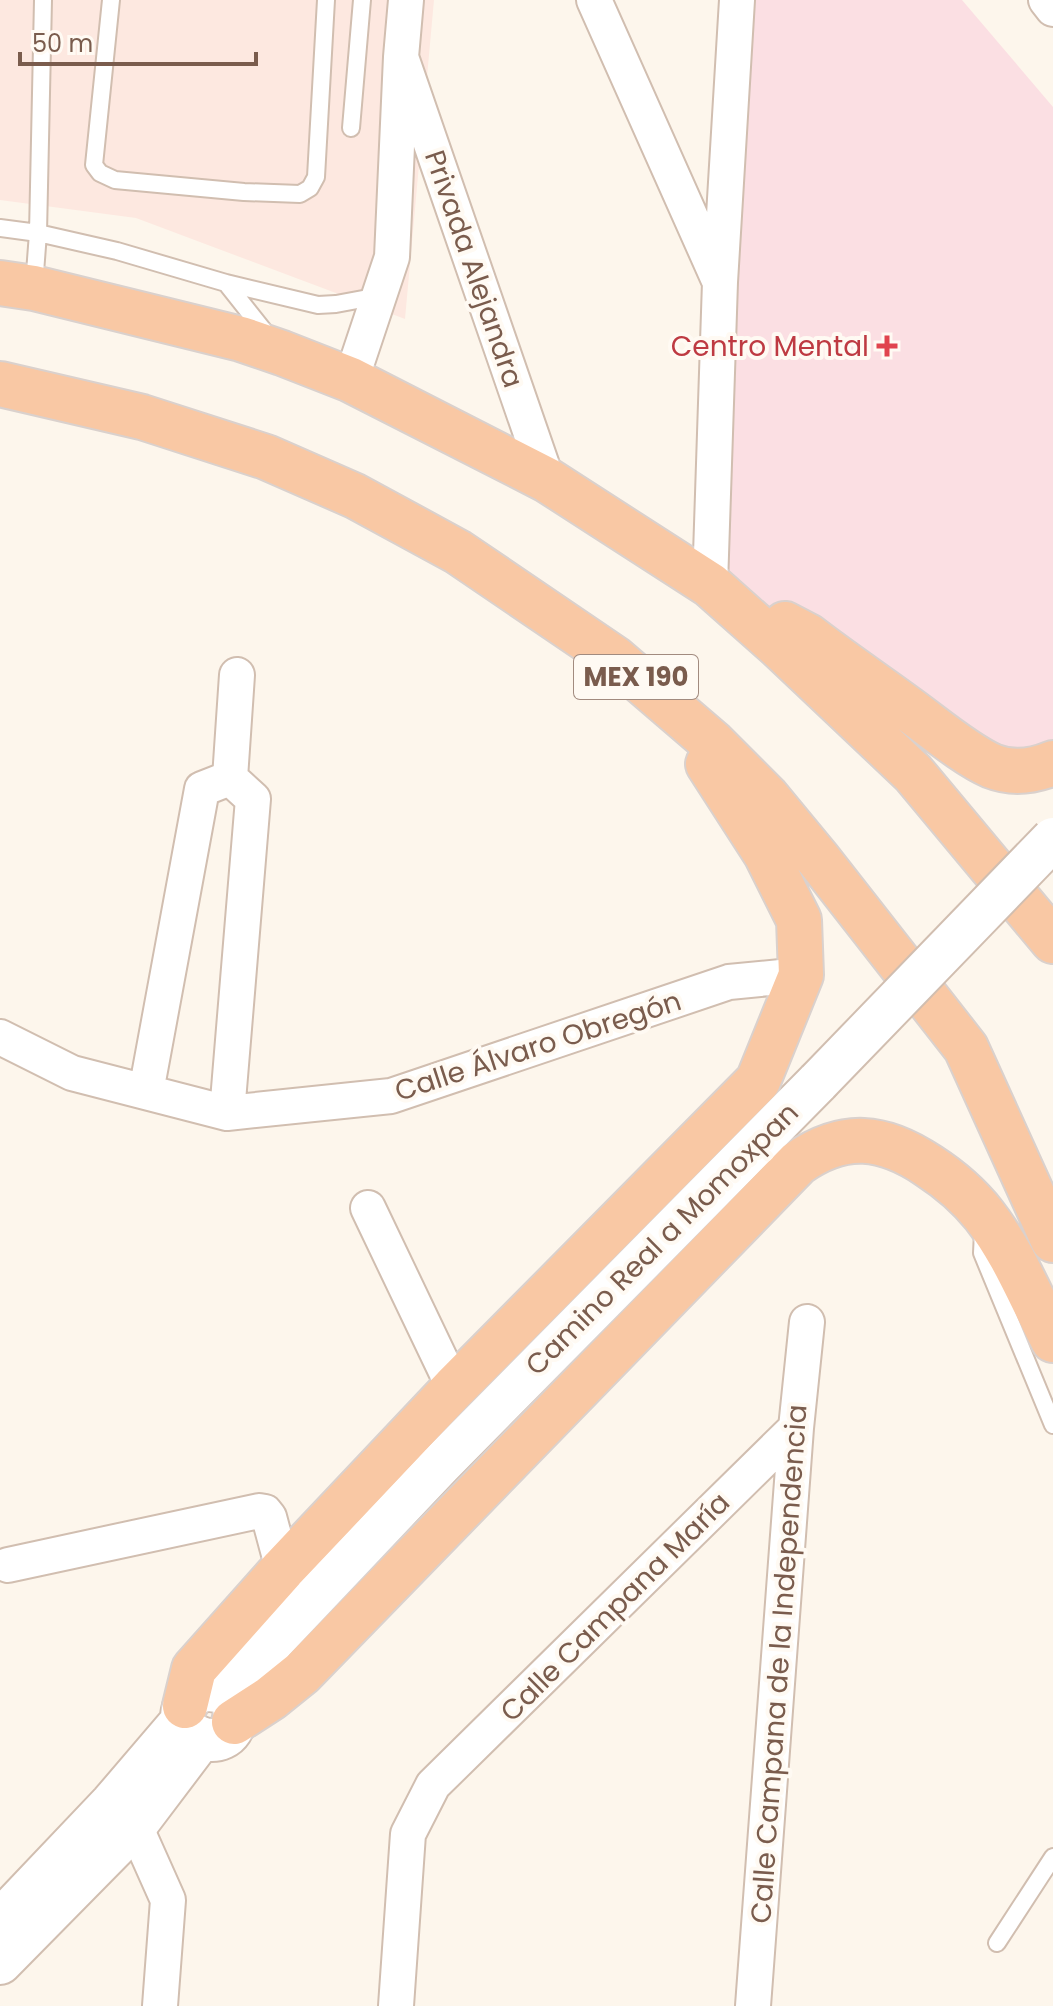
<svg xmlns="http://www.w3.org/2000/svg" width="1053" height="2006" font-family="Poppins,sans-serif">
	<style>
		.commercial { fill: #fde8e0 }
		.medical { fill: #fbdfe3 }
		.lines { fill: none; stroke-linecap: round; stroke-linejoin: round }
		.service-casing { stroke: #d1beb0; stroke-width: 20 }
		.minor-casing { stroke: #d1beb0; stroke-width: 38 }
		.tertiary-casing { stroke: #d1beb0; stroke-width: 46 }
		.trunk-casing { stroke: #dad1cd; stroke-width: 48 }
		.service { stroke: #fff; stroke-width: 16 }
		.minor { stroke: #fff; stroke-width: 34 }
		.tertiary { stroke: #fff; stroke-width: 42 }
		.trunk { stroke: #f9c8a4; stroke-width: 44 }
		.tertiary-bridge-casing { stroke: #d1beb0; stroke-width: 46; stroke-linecap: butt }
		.tertiary-bridge { stroke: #fff; stroke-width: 42 }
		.health-dot { fill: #e0444e; stroke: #fffaf3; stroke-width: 3 }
		.labels { text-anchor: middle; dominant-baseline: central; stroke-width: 8; stroke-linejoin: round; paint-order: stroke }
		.shield { fill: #fffaf3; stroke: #a28b7f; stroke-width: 2 }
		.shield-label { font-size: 26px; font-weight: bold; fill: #7a5c4d }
		.street-label { font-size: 28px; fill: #7a5c4d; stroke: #fffaf3 }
		.health-label { font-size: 28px; fill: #be3a42; stroke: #fffaf3; text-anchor: end }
	</style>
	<rect width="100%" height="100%" fill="#fdf6ec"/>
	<!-- commercial -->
	<path class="commercial" d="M0,0H434L405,319L136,218L0,200Z"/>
	<!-- medical -->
	<path class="medical" d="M738,0H962L1053,107V744L1015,760L710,585Z"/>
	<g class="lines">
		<!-- service casing -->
		<g class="service-casing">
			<path id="service" d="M111,0L94,165L100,173L115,180L244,192L300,194L310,188L316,177L326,0
				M351,128L362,0
				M0,228L38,233L117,251L226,283L268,336
				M226,283L318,305L336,304L379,296
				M34,286L38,233L43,0
				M983,1232L982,1253L1053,1425
				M997,1943L1053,1857"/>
		</g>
		<!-- minor casing -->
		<g class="minor-casing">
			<path id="minor" d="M594,0L718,278
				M1046,0L1053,9
				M401,57L547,480
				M351,380L392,257L401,57L406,0
				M710,585L720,282L737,0
				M230,778L237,675
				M0,1037L72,1073L227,1113L391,1096L729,982L801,975
				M146,1092L202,789L230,778
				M227,1113L253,799L230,778
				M368,1208L454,1388
				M8,1565L259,1511L265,1512L269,1517L283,1569
				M118,1809L135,1826L168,1900L160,2006
				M396,2006L408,1834L433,1785L796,1428
				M753,2006L796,1428L807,1322"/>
		</g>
		<!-- tertiary casing -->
		<g class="tertiary-casing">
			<path id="tertiary" d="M273,1641L232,1698C233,1704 235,1710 235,1717C232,1761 160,1734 189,1700C197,1690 206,1689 218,1691L273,1641L440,1465L818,1082
				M0,1921L112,1803L183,1720
				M0,1963L135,1826L200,1740"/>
		</g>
		<!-- trunk casing -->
		<g class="trunk-casing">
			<path id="trunk" d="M0,283L34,288L241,339L282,353L351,380L547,480L710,585L782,649L913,773L1053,941
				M0,384L142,417L266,457L355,496L458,552L614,658L713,743L767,797L819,860L966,1048L1053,1240
				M785,624L808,636C843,663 879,687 914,713C937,730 967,755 992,766C1012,774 1034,771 1053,763
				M185,1706L194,1669L283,1569L454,1388L758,1081L801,975L799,920L766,854L708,764
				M234,1722L271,1698L302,1673L798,1163C844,1131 883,1135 929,1166C949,1179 969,1196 984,1215C1013,1252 1031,1298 1053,1340"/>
		</g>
		<!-- service -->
		<use href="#service" class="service"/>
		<!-- minor -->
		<use href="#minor" class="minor"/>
		<!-- tertiary -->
		<use href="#tertiary" class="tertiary"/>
		<!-- trunk -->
		<use href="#trunk" class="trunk"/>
		<!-- tertiary-bridge casing -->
		<g class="tertiary-bridge-casing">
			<path id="tertiary-bridge" d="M818,1082L1053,839"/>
		</g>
		<!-- tertiary-bridge -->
		<use href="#tertiary-bridge" class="tertiary-bridge"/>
	</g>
	<!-- markers -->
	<path class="health-dot" d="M883 334h8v8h8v8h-8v8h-8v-8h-8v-8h8z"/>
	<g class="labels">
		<!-- shield labels -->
		<rect class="shield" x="574" y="655" width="124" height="44" rx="6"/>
		<g class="shield-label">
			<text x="636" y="677">MEX 190</text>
		</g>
		<!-- street labels -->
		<g class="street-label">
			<text transform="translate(474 269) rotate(71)">Privada Alejandra</text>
			<text transform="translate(538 1046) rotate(-18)">Calle Álvaro Obregón</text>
			<text transform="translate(662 1239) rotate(-45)">Camino Real a Momoxpan</text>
			<text transform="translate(615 1607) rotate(-45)">Calle Campana María</text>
			<text transform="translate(779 1664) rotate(-86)">Calle Campana de la Independencia</text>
		</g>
		<!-- health labels -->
		<g class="health-label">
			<text x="869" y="346">Centro Mental</text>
		</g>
	</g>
	<!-- scale -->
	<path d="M20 52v12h236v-12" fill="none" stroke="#7a5c4d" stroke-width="4"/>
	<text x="32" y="52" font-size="24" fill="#7a5c4d" stroke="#fffaf3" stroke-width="6" paint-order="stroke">50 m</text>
</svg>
